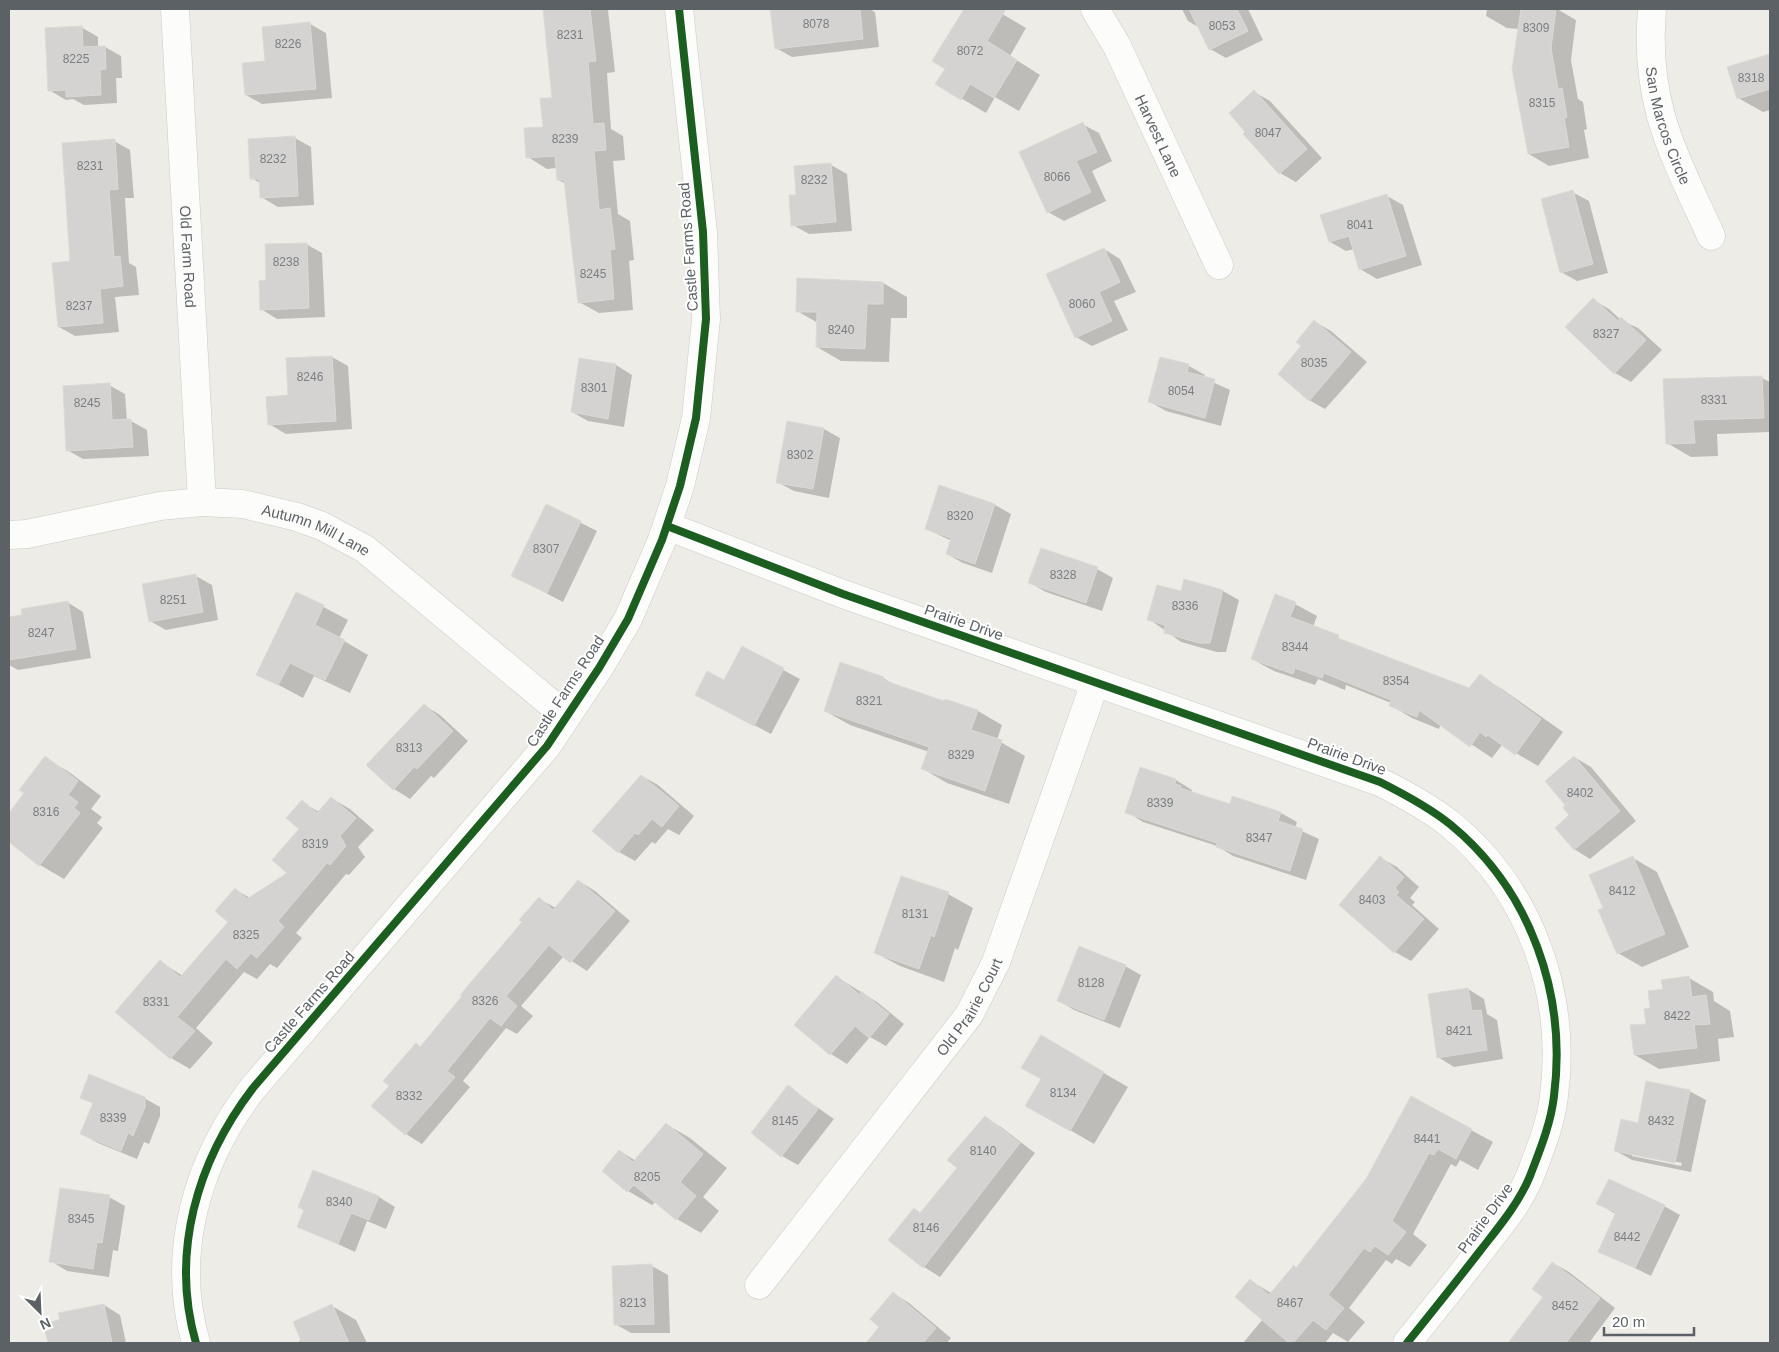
<svg xmlns="http://www.w3.org/2000/svg" width="1779" height="1352" font-family="Helvetica,sans-serif">
	<style>
		.shadow { fill: #0003; fill-rule: evenodd }
		.building { fill: #d4d3d1; stroke: #dcdad6 }
		.lines { fill: none; stroke-linecap: round; stroke-linejoin: round }
		.minor-casing { stroke: #cacac9; stroke-width: 29 }
		.minor { stroke: #fcfcfb; stroke-width: 28 }
		.cycleway-casing { stroke: #fff; stroke-width: 11 }
		.cycleway { stroke: #1b5e20; stroke-width: 8 }
		.labels { text-anchor: middle; dominant-baseline: central; stroke-width: 4; stroke-linejoin: round; paint-order: stroke }
		.number-label { font-size: 12px; fill: #7b7f81 }
		.street-label { font-size: 15px; fill: #5c6165; stroke: #fff }
	</style>
	<rect width="100%" height="100%" fill="#edece7"/>
	<!-- shadow -->
	<path class="shadow" d="M545,9L608,10L615,72L607,73L611,129L623,136L625,160L613,161L618,214L630,221L634,260L629,261L633,310L599,313L579,302L566,184L558,180L557,168L547,169L528,157L544,128L554,99Z
		M771,9H869L875,12L879,47L792,57L776,48Z
		M965,9H994L1026,28L1010,56L1040,75L1019,111L995,97L986,113L937,84L947,69L934,61Z
		M1182,9H1248L1263,40L1226,58L1210,49L1200,28L1188,21Z
		M1487,9H1557L1576,20L1571,60L1578,99L1583,102L1587,129L1584,130L1589,158L1549,166L1529,154L1519,29L1507,28L1486,16Z
		M310,24L326,33L332,98L262,104L246,95L267,62Z
		M81,27L98,37V47H105L121,56L122,78H116L117,103L84,105L73,99L66,100L49,90Z
		M1770,55V110L1763,112L1738,98L1729,68Z
		M1254,92L1270,101L1322,158L1296,182L1280,173L1245,134Z
		M1082,124L1099,133L1112,161L1092,171L1106,201L1064,221L1048,212Z
		M295,138L311,147L314,205L278,207L261,197V184L252,178Z
		M114,141L130,150L134,198H125L129,263L136,267L139,295L115,297L119,332L75,336L59,327L72,262Z
		M831,165L847,174L852,231L809,234L793,225L797,196L795,167Z
		M1572,192L1589,201L1608,273L1577,281L1561,272Z
		M1387,196L1403,205L1422,265L1377,279L1360,269L1354,249L1346,251L1330,242Z
		M306,244L322,253L325,317L277,319L261,309L268,282Z
		M1104,249L1120,259L1136,292L1114,301L1128,330L1092,346L1076,337Z
		M798,280L883,283L907,297V318H891L889,362L841,361L817,347L818,323L797,311Z
		M1593,300L1609,309L1621,320L1638,328L1662,350L1631,382L1615,373L1567,327Z
		M1315,322L1331,331L1367,362L1325,409L1309,400Z
		M332,357L348,366L352,429L286,434L269,424L289,397L287,359Z
		M1161,358L1189,366L1205,375L1204,378L1230,390L1221,426L1166,411L1150,402Z
		M580,360L616,365L632,375L624,427L588,421L572,412Z
		M1762,378L1770,382V432L1717,434L1718,456L1691,457L1667,443L1664,380Z
		M109,385L125,394L127,421H131L147,430L149,456L83,459L67,450Z
		M788,422L824,429L840,438L829,498L794,491L777,482Z
		M940,487L995,505L1011,514L992,573L963,563L947,554L952,541L926,529Z
		M546,505L597,531L563,602L513,576Z
		M1097,569L1113,578L1102,611L1046,592L1030,583Z
		M196,576L212,585L218,620L166,630L150,621Z
		M1223,591L1239,600L1226,652H1217L1181,642L1149,619L1182,592Z
		M297,593L348,620L339,638L368,655L350,693L314,676L303,698L258,674Z
		M67,602L83,612L91,658L18,670L9,665V618Z
		M1295,604L1317,616L1313,627L1353,645L1470,690L1480,676L1502,689L1563,732L1538,766L1502,745L1492,758L1441,724L1439,729L1412,718L1390,705L1391,703L1346,685L1345,690L1318,679L1315,685L1274,671L1252,659Z
		M742,648L800,679L771,734L712,703Z
		M883,678L898,687L945,703L946,700L978,711L1002,725L997,740L1025,756L1009,804L947,783L923,769L929,752L850,725L825,711Z
		M424,705L440,715L468,741L434,778L431,776L410,799L394,789L368,765Z
		M1574,757L1591,767L1636,821L1590,859L1574,849L1571,815L1567,805Z
		M45,758L69,772L101,796L91,809L102,817L97,823L103,828L64,879L40,865L9,841V820Z
		M642,776L658,785L694,816L679,835L668,829L655,844L652,842L635,861L619,852L594,831Z
		M1176,780L1192,790L1191,793L1230,806L1281,813L1297,822L1295,828L1319,839L1306,880L1233,856L1217,846L1143,822L1127,812Z
		M331,798L350,809L374,830L358,847L365,857L349,875L346,874L296,933L302,938L277,968L270,964L257,979L244,972L196,1028L213,1043L190,1069L171,1058L117,1012L161,962L183,976L230,922L236,890L250,898L289,873L301,829L302,802L319,812Z
		M1381,858L1397,867L1419,887L1410,898L1415,902L1412,905L1439,929L1411,961L1395,952L1340,905Z
		M1633,858L1657,872L1689,947L1642,967L1618,953Z
		M579,881L595,891L630,921L587,971L564,956L521,1006L533,1016L517,1034L506,1028L463,1081L470,1087L422,1144L406,1134L421,1048L524,922L539,899L556,908Z
		M948,894L973,908L958,950L955,948L944,982L900,966L876,953Z
		M1125,966L1141,975L1120,1028L1074,1010L1058,1000Z
		M837,977L877,1002L904,1024L886,1046L870,1037L847,1064L831,1054L796,1025Z
		M1689,978L1713,992L1714,1001L1730,1011L1734,1037L1718,1039L1720,1061L1659,1069L1635,1055L1651,1010L1664,990Z
		M1468,989L1484,999L1487,1014L1497,1020L1503,1059L1454,1067L1438,1057Z
		M1041,1037L1128,1087L1094,1144L1027,1105L1042,1079Z
		M788,1087L834,1119L798,1165L782,1156Z
		M1689,1091L1706,1100L1691,1172L1632,1160L1616,1151ZM1632,1153L1682,1163L1681,1166L1632,1156Z
		M81,1097L144,1098L160,1107V1116L149,1144L144,1142L137,1159L98,1143L82,1134L94,1104Z
		M1412,1098L1493,1142L1478,1170L1460,1160L1456,1167L1451,1164L1413,1234L1427,1245L1410,1267L1396,1259L1392,1264L1386,1260L1349,1308L1365,1322L1348,1342L1333,1333L1325,1343H1243L1263,1319L1251,1281L1271,1293L1297,1269L1367,1180Z
		M985,1117L1001,1127L1035,1153L940,1277L924,1267L889,1240L914,1209L921,1214L958,1167Z
		M666,1124L690,1138L727,1168L703,1197L719,1211L701,1233L677,1219L655,1202L652,1205L628,1191L604,1171L620,1151L636,1161Z
		M314,1171L379,1197L395,1207L386,1229L367,1221L355,1252L299,1226L305,1210Z
		M109,1197L125,1206L118,1251L113,1250L109,1277L67,1271L51,1261Z
		M1598,1204L1664,1206L1680,1215L1651,1276L1600,1251L1616,1214Z
		M1553,1263L1569,1272L1615,1308L1589,1343H1510L1545,1297Z
		M652,1266L668,1275L670,1333H631L615,1324Z
		M893,1293L909,1303L951,1338L947,1343H867L881,1326Z
		M104,1305L120,1315L126,1343H49L45,1324Z
		M332,1306L356,1320L367,1343H298Z"/>
	<!-- building -->
	<path class="building" d="M543,9H590L596,61L588,62L593,124L604,123L606,150L594,151L599,210L610,208L615,249L610,250L614,299L578,303L564,180H557L555,156L526,158L524,128L543,127L540,98H552Z
		M770,9H860L863,39L775,49Z
		M964,9H1006L987,41L1017,60L994,98L970,84L961,100L935,84L945,69L932,61Z
		M1189,9H1237L1248,31L1209,50Z
		M1521,9H1556L1551,48L1558,89L1562,88L1567,117L1564,118L1569,147L1528,154L1512,69Z
		M310,22L316,89L245,95L242,63L265,61L262,27Z
		M82,26L83,47L105,46L106,69L100,70L101,95L66,97V90L48,91L45,28Z
		M1770,54V89L1737,99L1727,67Z
		M1254,90L1307,149L1279,174L1243,134L1245,132L1229,113Z
		M1083,122L1097,152L1076,161L1091,192L1047,213L1019,152Z
		M295,136L298,196L260,198L259,179H250L248,139Z
		M115,139L118,189L109,190L114,257L120,256L123,286L100,289L103,323L58,327L52,263L70,261L62,143Z
		M831,163L836,222L791,226L789,195H796L794,166Z
		M1573,190L1593,264L1560,273L1541,199Z
		M1387,194L1406,256L1359,270L1349,236L1329,242L1320,215Z
		M307,243L309,308L260,310L259,281L266,280L265,244Z
		M1104,248L1120,282L1099,292L1112,321L1075,338L1046,274Z
		M797,278L883,282V304H867L865,349L816,347L817,312H796Z
		M1593,298L1618,321L1621,317L1646,340L1614,374L1565,327Z
		M1314,320L1351,352L1309,401L1278,374L1301,346L1296,342Z
		M332,356L336,421L268,425L266,397L288,395L286,358Z
		M1160,357L1189,364L1187,372L1215,379L1205,418L1148,402Z
		M579,358L616,364L608,419L571,412Z
		M1762,376L1764,418L1693,420L1695,443L1666,444L1663,379Z
		M110,383L112,420L131,419L133,447L66,451L63,386Z
		M787,421L824,428L813,489L776,483Z
		M939,485L995,504L975,564L946,554L951,538L925,529Z
		M546,504L581,521L547,593L511,576Z
		M1041,548L1098,567L1086,603L1028,583Z
		M196,574L203,612L149,622L142,584Z
		M1184,579L1223,590L1210,643H1199L1164,633L1165,625L1147,620L1157,585L1181,591Z
		M296,592L324,605L315,625L345,640L325,680L290,663L278,685L256,675Z
		M1275,594L1296,602L1290,617L1339,635L1338,638L1469,688L1480,674L1541,719L1515,755L1488,735L1486,737L1480,732L1470,747L1419,710L1417,717L1389,706L1391,700L1324,673L1322,678L1295,668L1293,674L1251,659Z
		M68,601L76,649L9,660V617L22,615L21,609Z
		M742,646L784,668L754,726L695,695L707,671L724,680Z
		M840,662L884,677L883,680L944,701L945,699L978,710L971,730L1002,740L985,791L921,769L929,747L824,711Z
		M424,704L453,731L417,769L414,767L393,790L366,765Z
		M45,756L78,781L68,795L78,802L74,808L80,813L39,866L9,842V813L24,793L19,790Z
		M1574,756L1620,811L1574,850L1555,828L1569,815L1563,808L1565,805L1545,781Z
		M1140,767L1176,779L1175,784L1181,786L1180,788L1230,804L1232,796L1281,812L1278,821L1303,829L1290,871L1216,847L1217,843L1125,813Z
		M641,775L679,806L662,827L652,819L638,835L635,833L618,853L592,831Z
		M331,797L356,818L340,836L346,846L330,865L327,863L278,921L284,927L257,958L251,953L237,969L226,959L177,1017L195,1031L170,1059L115,1012L160,960L180,977L228,922L215,911L235,888L247,899L287,873L272,860L299,829L286,818L302,800L317,813Z
		M1380,856L1404,877L1395,888L1399,892L1396,895L1424,919L1394,953L1339,905Z
		M1633,856L1665,934L1617,954L1598,910L1603,908L1589,875Z
		M901,876L949,892L934,937L931,935L919,969L874,953Z
		M578,880L615,911L570,963L549,945L506,996L517,1006L501,1026L490,1018L447,1071L455,1077L405,1135L371,1106L389,1086L383,1081L416,1043L420,1047L462,996L460,995L522,922L519,920L539,897L553,910Z
		M1079,946L1126,965L1104,1020L1057,1001Z
		M836,975L860,995L861,991L889,1014L869,1038L855,1026L830,1055L794,1025Z
		M1689,976L1692,997L1706,995L1710,1024L1694,1025L1697,1048L1634,1055L1630,1025L1646,1024L1644,1009L1650,1008L1648,991L1663,989L1661,980Z
		M1468,988L1472,1011L1481,1010L1487,1050L1437,1058L1428,994Z
		M1041,1035L1104,1072L1070,1131L1025,1106L1041,1079L1021,1068Z
		M89,1074L145,1097V1107L133,1136L128,1133L121,1151L80,1134L93,1103L80,1098Z
		M1646,1081L1690,1090L1675,1163L1614,1151L1621,1119L1638,1123Z
		M788,1085L818,1109L781,1157L751,1133Z
		M1411,1096L1472,1129L1456,1159L1438,1149L1434,1155L1429,1153L1392,1221L1406,1232L1388,1255L1375,1246L1370,1252L1364,1248L1328,1295L1344,1308L1326,1330L1313,1320L1293,1343H1289L1235,1297L1250,1279L1269,1295L1294,1265L1296,1268L1366,1179Z
		M985,1116L1020,1143L923,1268L888,1240L914,1208L920,1213L957,1168L947,1160Z
		M666,1123L703,1154L680,1182L696,1196L676,1220L634,1185L627,1192L602,1171L619,1150L633,1162Z
		M313,1170L379,1196L369,1220L351,1213L338,1244L297,1227L304,1210L298,1207Z
		M1609,1179L1665,1205L1635,1268L1598,1252L1616,1212L1596,1204Z
		M60,1188L110,1195L102,1243L97,1242L93,1269L49,1262Z
		M1552,1262L1600,1298L1566,1343H1508L1543,1297L1532,1289Z
		M652,1264L654,1324L614,1325L612,1266Z
		M893,1292L936,1328L923,1343H866L879,1327L870,1319Z
		M104,1304L112,1343H48L43,1323L60,1320L58,1313Z
		M332,1304L349,1343H302L293,1322Z"/>
	<g class="lines">
		<!-- minor casing -->
		<g class="minor-casing">
			<g id="minor">
				<path id="s1" d="M175,9L202,502"/>
				<path id="s2" d="M1095,9L1117,46L1219,265"/>
				<path id="s3" d="M1652,9C1644,104 1673,152 1711,236"/>
				<path d="M667,526L843,594L1380,782C1404,794 1430,808 1451,825C1531,891 1567,995 1554,1096C1551,1123 1540,1150 1530,1176C1519,1203 1498,1228 1480,1251C1456,1282 1432,1312 1407,1343"/>
				<path id="s4" d="M9,535L27,534L160,506L202,502L243,504L297,517L322,526L365,549L566,716"/>
				<path id="s5" d="M759,1285L969,1015L996,962L1095,683"/>
				<path d="M196,1343C170,1253 197,1161 253,1088L547,746L599,668L628,619L662,540L680,486L696,418L706,319L703,232L679,9"/>
			</g>
		</g>
		<!-- minor -->
		<use href="#minor" class="minor"/>
		<!-- cycleway casing -->
		<g class="cycleway-casing">
			<path id="cycleway" d="M667,526L843,594L1380,782C1404,794 1430,808 1451,825C1531,891 1567,995 1554,1096C1551,1123 1540,1150 1530,1176C1519,1203 1498,1228 1480,1251C1456,1282 1432,1312 1407,1343
				M196,1343C170,1253 197,1161 253,1088L547,746L599,668L628,619L662,540L680,486L696,418L706,319L703,232L679,9"/>
		</g>
		<!-- cycleway -->
		<use href="#cycleway" class="cycleway"/>
	</g>
	<g class="labels">
		<!-- number labels -->
		<g class="number-label">
			<text x="816" y="24">8078</text>
			<text x="1222" y="26">8053</text>
			<text x="1536" y="28">8309</text>
			<text x="570" y="35">8231</text>
			<text x="288" y="44">8226</text>
			<text x="970" y="51">8072</text>
			<text x="76" y="59">8225</text>
			<text x="1751" y="78">8318</text>
			<text x="1542" y="103">8315</text>
			<text x="1268" y="133">8047</text>
			<text x="565" y="139">8239</text>
			<text x="273" y="159">8232</text>
			<text x="90" y="166">8231</text>
			<text x="1057" y="177">8066</text>
			<text x="814" y="180">8232</text>
			<text x="1360" y="225">8041</text>
			<text x="286" y="262">8238</text>
			<text x="593" y="274">8245</text>
			<text x="1082" y="304">8060</text>
			<text x="79" y="306">8237</text>
			<text x="841" y="330">8240</text>
			<text x="1606" y="334">8327</text>
			<text x="1314" y="363">8035</text>
			<text x="310" y="377">8246</text>
			<text x="594" y="388">8301</text>
			<text x="1181" y="391">8054</text>
			<text x="1714" y="400">8331</text>
			<text x="87" y="403">8245</text>
			<text x="800" y="455">8302</text>
			<text x="960" y="516">8320</text>
			<text x="546" y="549">8307</text>
			<text x="1063" y="575">8328</text>
			<text x="173" y="600">8251</text>
			<text x="1185" y="606">8336</text>
			<text x="41" y="633">8247</text>
			<text x="1295" y="647">8344</text>
			<text x="1396" y="681">8354</text>
			<text x="869" y="701">8321</text>
			<text x="409" y="748">8313</text>
			<text x="961" y="755">8329</text>
			<text x="1580" y="793">8402</text>
			<text x="1160" y="803">8339</text>
			<text x="46" y="812">8316</text>
			<text x="1259" y="838">8347</text>
			<text x="315" y="844">8319</text>
			<text x="1622" y="891">8412</text>
			<text x="1372" y="900">8403</text>
			<text x="915" y="914">8131</text>
			<text x="246" y="935">8325</text>
			<text x="1091" y="983">8128</text>
			<text x="485" y="1001">8326</text>
			<text x="156" y="1002">8331</text>
			<text x="1677" y="1016">8422</text>
			<text x="1459" y="1031">8421</text>
			<text x="1063" y="1093">8134</text>
			<text x="409" y="1096">8332</text>
			<text x="113" y="1118">8339</text>
			<text x="785" y="1121">8145</text>
			<text x="1661" y="1121">8432</text>
			<text x="1427" y="1139">8441</text>
			<text x="983" y="1151">8140</text>
			<text x="647" y="1177">8205</text>
			<text x="339" y="1202">8340</text>
			<text x="81" y="1219">8345</text>
			<text x="926" y="1228">8146</text>
			<text x="1627" y="1237">8442</text>
			<text x="633" y="1303">8213</text>
			<text x="1290" y="1303">8467</text>
			<text x="1565" y="1306">8452</text>
		</g>
		<!-- street labels -->
		<g class="street-label">
			<text stroke="none"><textPath href="#s3" startOffset="119">San Marcos Circle</textPath></text>
			<text stroke="none"><textPath href="#s2" startOffset="142">Harvest Lane</textPath></text>
			<text transform="translate(688 247) rotate(-94)">Castle Farms Road</text>
			<text stroke="none"><textPath href="#s1" startOffset="248">Old Farm Road</textPath></text>
			<text stroke="none"><textPath href="#s4" startOffset="315">Autumn Mill Lane</textPath></text>
			<text transform="translate(964 622) rotate(19)">Prairie Drive</text>
			<text transform="translate(565 691) rotate(-57)">Castle Farms Road</text>
			<text transform="translate(1347 756) rotate(20)">Prairie Drive</text>
			<text transform="translate(309 1002) rotate(-49)">Castle Farms Road</text>
			<text stroke="none"><textPath href="#s5" startOffset="349">Old Prairie Court</textPath></text>
			<text transform="translate(1485 1218) rotate(-54)">Prairie Drive</text>
		</g>
	</g>
	<!-- border -->
	<rect width="1779" height="1352" fill="none" stroke="#5c6165" stroke-width="20"/>
	<!-- north arrow -->
	<g transform="translate(40 1312) rotate(156)" stroke="#ffffff" stroke-width="4" paint-order="stroke">
	<path d="M0-4L9 19L0 12L-9 19Z" fill="#5c6165"/>
	<text y="-8" font-size="14" font-weight="bold" text-anchor="middle" fill="#5c6165">N</text>
	</g>
	<!-- scale -->
	<path d="M1604 1327v8h90v-8" fill="none" stroke="#5c6165" stroke-width="2.5"/>
	<text x="1612" y="1327" font-size="15" fill="#5c6165" stroke="#ffffff" stroke-width="4" paint-order="stroke">20 m</text>
</svg>
